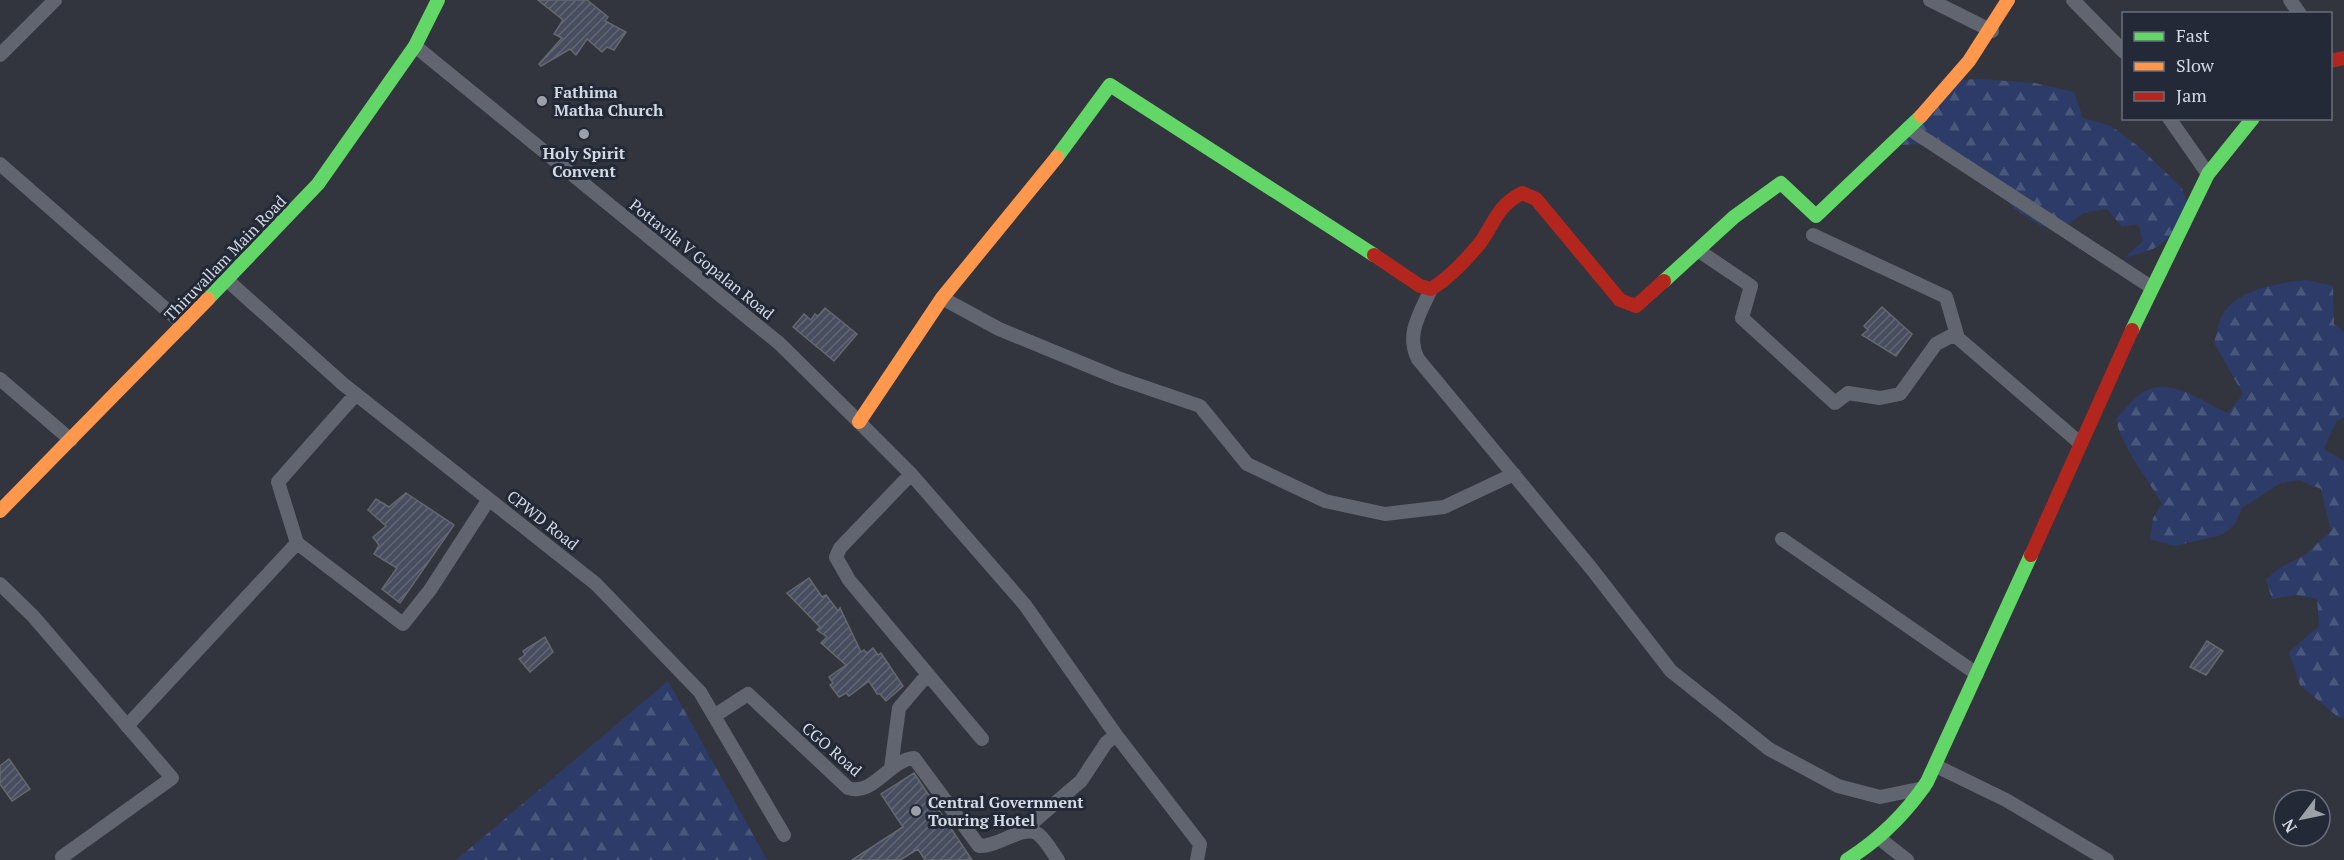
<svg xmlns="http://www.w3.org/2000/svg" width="2344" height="860" font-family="'PT Serif',serif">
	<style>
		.forest { fill: url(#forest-firs) }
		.building { fill: url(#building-hatch); stroke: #65686e; stroke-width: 1.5 }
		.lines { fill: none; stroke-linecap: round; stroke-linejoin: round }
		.street { stroke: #61656f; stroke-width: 14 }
		.fast { stroke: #63d668; stroke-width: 14 }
		.slow { stroke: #ff974d; stroke-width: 14 }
		.jam { stroke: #b3261e; stroke-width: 14 }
		.poi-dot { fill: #9ca0a9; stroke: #232937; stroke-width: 2 }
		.labels { text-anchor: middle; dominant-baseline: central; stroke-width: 6; stroke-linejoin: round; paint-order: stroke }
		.poi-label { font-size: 16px; font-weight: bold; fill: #d5d9e3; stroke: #232937; text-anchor: start }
		.street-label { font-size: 16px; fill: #d5d9e3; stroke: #232937 }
	</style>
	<defs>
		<pattern id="forest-firs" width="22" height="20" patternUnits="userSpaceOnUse" patternTransform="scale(1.5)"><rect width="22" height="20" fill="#2c3b67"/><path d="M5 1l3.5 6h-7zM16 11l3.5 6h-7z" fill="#4a577d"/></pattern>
		<pattern id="building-hatch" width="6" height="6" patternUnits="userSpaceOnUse" patternTransform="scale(1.5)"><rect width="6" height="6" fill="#484e5f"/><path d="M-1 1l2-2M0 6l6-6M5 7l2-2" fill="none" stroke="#626776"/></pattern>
	</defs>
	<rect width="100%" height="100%" fill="#32353d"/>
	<!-- forest -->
	<path class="forest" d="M1980,79L2035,83L2074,92L2083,118L2111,126L2138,146L2181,187L2187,202C2169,242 2167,247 2124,258L2143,241L2138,224L2122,227L2107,209L2083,213L2069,224L2041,226L2013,208L1999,187L1941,150L1916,144L1902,145L1957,80Z
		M2307,280L2333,286L2334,324L2344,332V417L2336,422L2324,449L2344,461V718L2338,717L2300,685L2289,652L2319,626L2317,599L2296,595L2272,599L2266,579L2280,568L2306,554L2331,531L2321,489L2299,480L2281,483L2242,508L2235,524L2222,535L2174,546L2150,539L2153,518L2162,504C2146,475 2123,451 2116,419C2123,411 2131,401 2139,395C2168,373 2202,402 2228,413L2243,394L2214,343C2217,334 2218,324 2222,316C2235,289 2281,282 2307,280Z
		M668,681L767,860H456Z"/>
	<!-- building -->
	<path class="building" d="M538,0H587L608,17L605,21L626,32L614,50L607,47L602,52L587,39L576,55L570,49L541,66L539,64L562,38L554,34L563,20Z
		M1882,307L1912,334L1896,356L1862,335L1868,330L1864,326Z
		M825,308L857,334L834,361L793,327L804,314L811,320L815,314L818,316Z
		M406,493L454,525L400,603L382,589L397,568L374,554L379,545L373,537L386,526L368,510L376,499L389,507Z
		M809,578L822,597L826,595L838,611L840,608L861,652L864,650L867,653L873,648L878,655L881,653L903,686L886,701L880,694H877L869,681L849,696L846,693L839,697L830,685L833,683L829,677L846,665L821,643L827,637L817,630L820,627L787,593Z
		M545,637L553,652L530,672L519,659L525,655L523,651Z
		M2207,641L2223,651L2206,675L2190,667Z
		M9,759L30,789L12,801L0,784V766Z
		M914,773L972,860H925L918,849L900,860H852L903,827L881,794Z"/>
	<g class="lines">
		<!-- street -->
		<path class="street" d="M1930,0L1992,31
			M2073,0L2124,52
			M2290,0L2300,14
			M415,46L780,344L859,422L911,474L1025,605L1116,735L1200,844L1197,860
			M0,55L55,0
			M2169,118L2208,174
			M1908,128L2151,287
			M0,164L184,325
			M1813,235L1946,297L1958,338
			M1699,251L1751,286L1742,318L1835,403L1848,393L1880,398L1900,394L1936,344L1951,336L1958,338L2081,444
			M227,280L343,384L596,584L700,692L784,835
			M1431,289C1421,312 1405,334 1418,359L1591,568L1671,671L1769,749L1838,786L1880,797L1924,788
			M942,298L999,329L1118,378L1200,406L1247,464L1325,501L1385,514L1444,507L1514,474
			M0,379L71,440
			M356,394L278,482L297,543L403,624L430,590L489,499
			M911,474L840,548L836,557L849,580L982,739
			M1782,539L1977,674
			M0,584L33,616L172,778L62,857
			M714,716L748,694L848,788C873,797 889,760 914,758L979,846C999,847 1023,824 1038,834C1045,839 1053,853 1058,860
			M127,726L297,543
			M1936,766L2006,800L2107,860
			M891,768L899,708L928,674
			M1024,830L1081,781L1106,743L1116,735
			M1880,839L1907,860"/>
		<!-- fast -->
		<path class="fast" d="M1057,157L1110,85L1374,255
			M1664,281L1734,217L1781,183L1816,216L1921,116
			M208,299L318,184L415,46L438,0
			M2132,330L2208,174L2253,118
			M1847,860C1880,839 1905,815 1927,782L2031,555"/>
		<!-- slow -->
		<path class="slow" d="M1921,116L1969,61L2008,0
			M859,422L942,298L1057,157
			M0,511L208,299"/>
		<!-- jam -->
		<path class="jam" d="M2330,61L2344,58
			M1374,255L1420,286L1431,289C1449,278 1467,259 1480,243C1495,222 1497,206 1522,193L1536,199L1620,300L1636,306L1664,281
			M2031,555L2132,330"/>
	</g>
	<!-- markers -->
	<g class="poi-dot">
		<circle cx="542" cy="101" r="6"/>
		<circle cx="584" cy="134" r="6"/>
		<circle cx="916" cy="811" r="6"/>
	</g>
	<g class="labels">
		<!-- poi labels -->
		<g class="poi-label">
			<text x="554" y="92">Fathima<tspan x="554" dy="18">Matha Church</tspan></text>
			<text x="584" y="153" text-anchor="middle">Holy Spirit<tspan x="584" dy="18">Convent</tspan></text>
			<text x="928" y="802">Central Government<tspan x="928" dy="18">Touring Hotel</tspan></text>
		</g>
		<!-- street labels -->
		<g class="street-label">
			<text transform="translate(225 258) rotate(-46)">Thiruvallam Main Road</text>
			<text transform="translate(702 259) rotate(39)">Pottavila V Gopalan Road</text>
			<text transform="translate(543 520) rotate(38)">CPWD Road</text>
			<text transform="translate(832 749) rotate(41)">CGO Road</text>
		</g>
	</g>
	<!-- legend -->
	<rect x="2122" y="12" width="210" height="108" fill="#232937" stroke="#6a6f7c" stroke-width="1.5"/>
	<rect x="2134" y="32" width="30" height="9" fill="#63d668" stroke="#6a6f7c" stroke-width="1.5"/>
	<text x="2176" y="42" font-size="18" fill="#d5d9e3">Fast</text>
	<rect x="2134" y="62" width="30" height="9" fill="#ff974d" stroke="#6a6f7c" stroke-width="1.5"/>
	<text x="2176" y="72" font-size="18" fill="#d5d9e3">Slow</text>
	<rect x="2134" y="92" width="30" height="9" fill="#b3261e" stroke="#6a6f7c" stroke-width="1.5"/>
	<text x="2176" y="102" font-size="18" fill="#d5d9e3">Jam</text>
	<!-- north arrow -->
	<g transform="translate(2302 818) rotate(238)"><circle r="28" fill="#232937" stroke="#6a6f7c" stroke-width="1.5"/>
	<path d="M0-4.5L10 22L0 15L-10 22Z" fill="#9ca0a9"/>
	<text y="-9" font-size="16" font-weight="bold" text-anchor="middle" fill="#d5d9e3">N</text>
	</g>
</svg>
